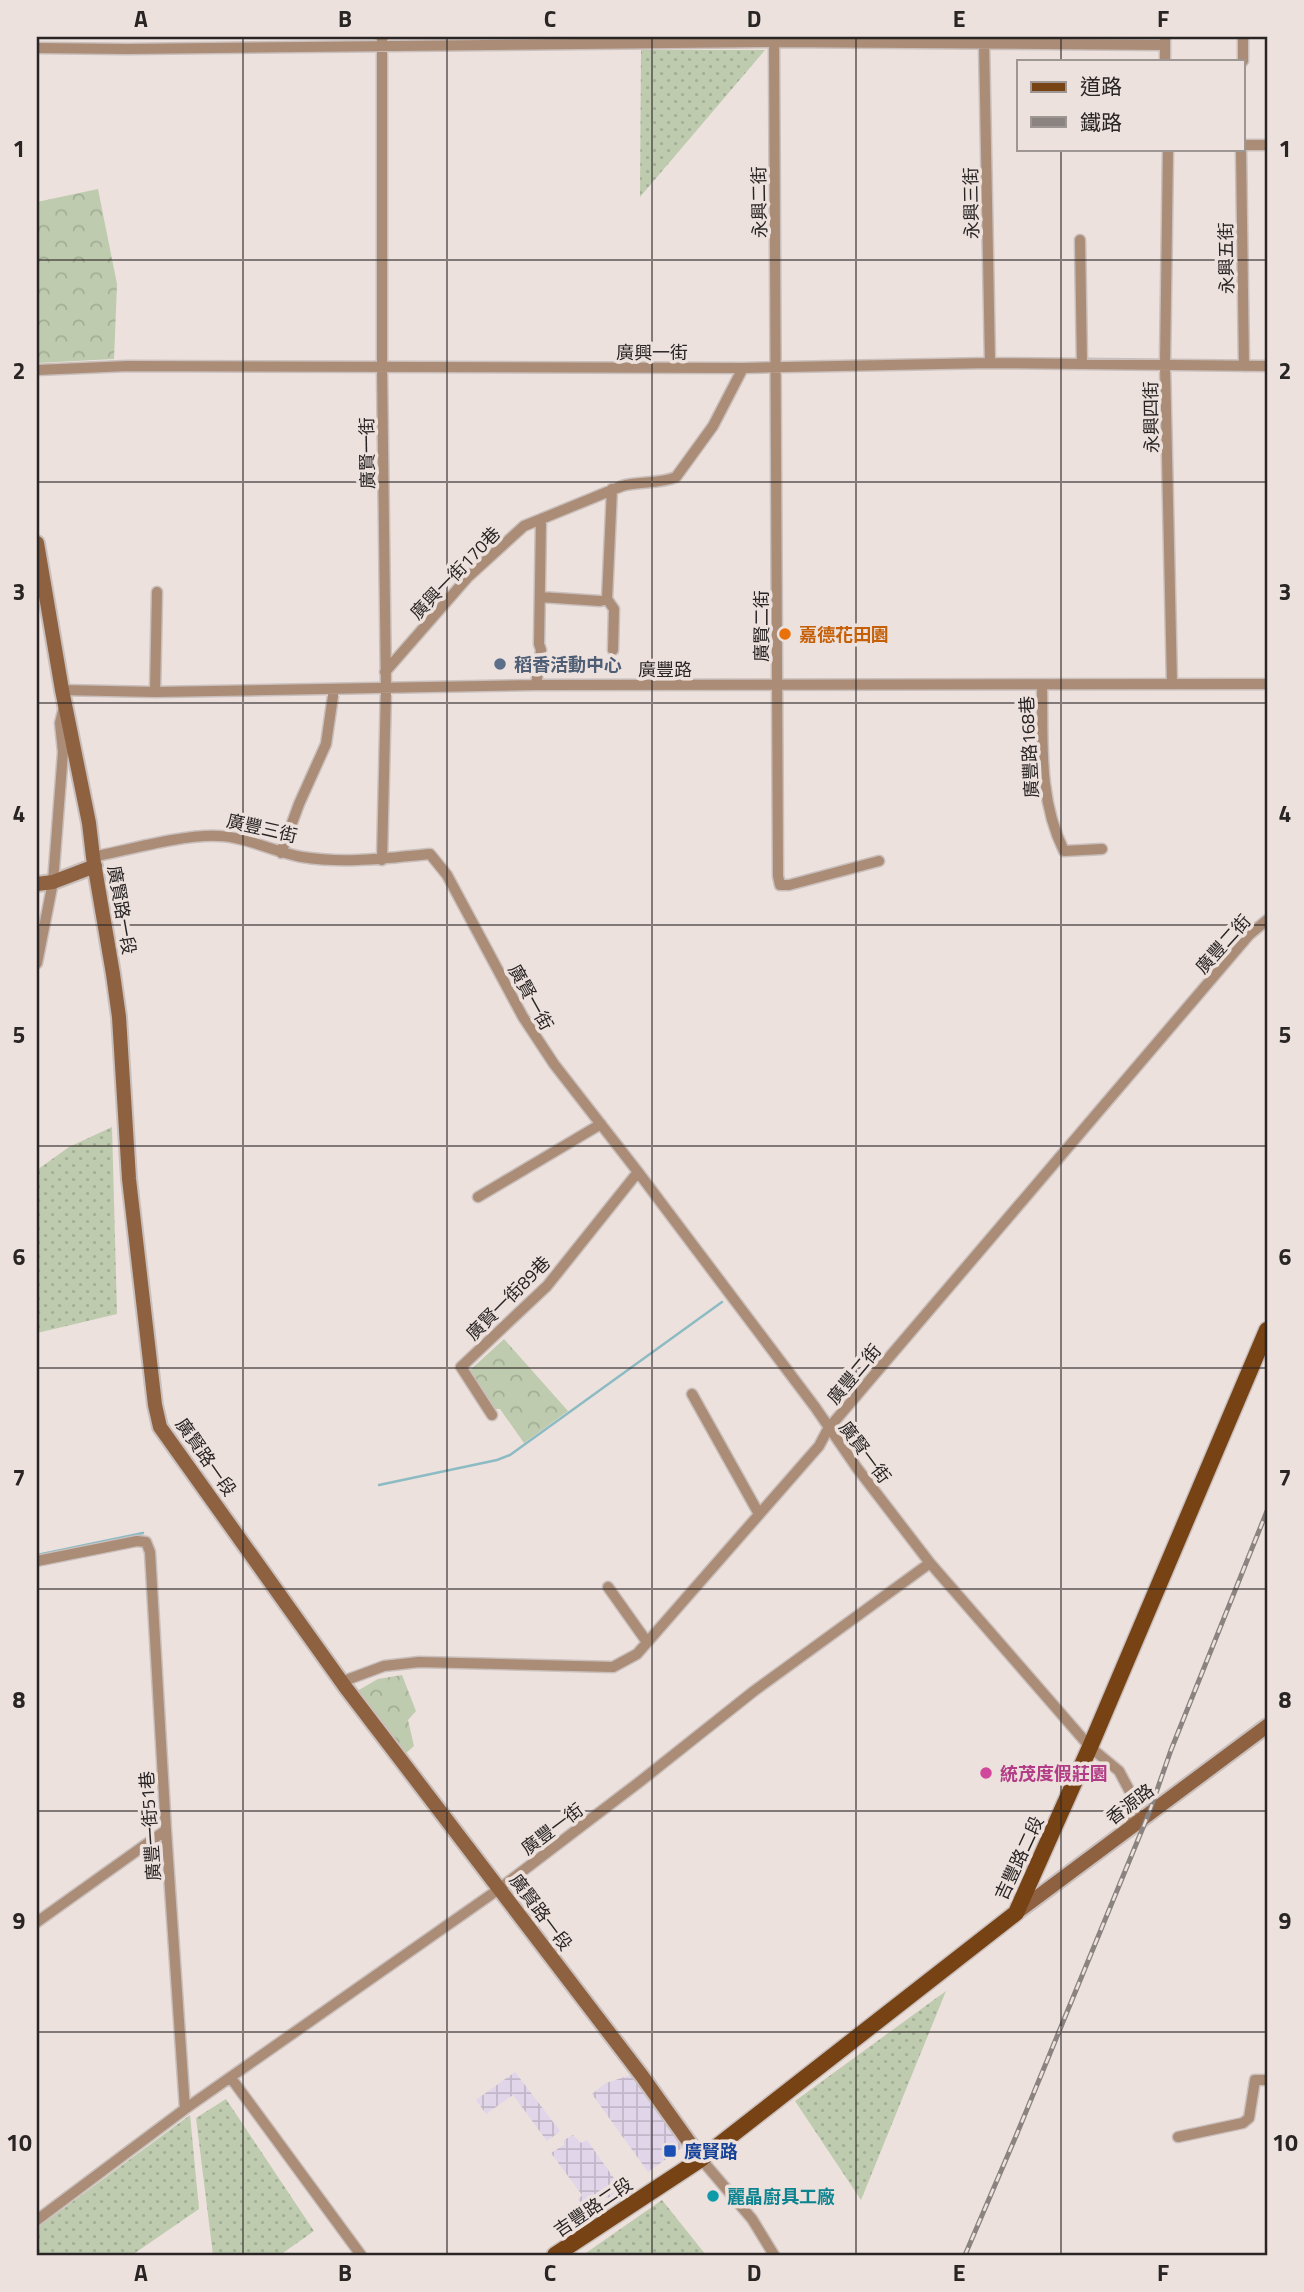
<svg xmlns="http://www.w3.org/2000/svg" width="1304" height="2292" font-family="'Titillium Web','Noto Sans TC',sans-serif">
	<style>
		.industrial { fill: url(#industrial-grid) }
		.grass { fill: url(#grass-dots) }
		.forest { fill: url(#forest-crowns) }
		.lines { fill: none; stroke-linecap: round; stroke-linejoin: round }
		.stream { stroke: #8cbbc3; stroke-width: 2.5 }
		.street-casing { stroke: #c9bfbc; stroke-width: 13 }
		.secondary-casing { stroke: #c9bfbc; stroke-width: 18 }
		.primary-casing { stroke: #c9bfbc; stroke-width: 19 }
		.street { stroke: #ab8c76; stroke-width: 10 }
		.secondary { stroke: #8e6140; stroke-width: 14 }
		.primary { stroke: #774214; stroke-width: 16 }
		.rail-casing { stroke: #8a8380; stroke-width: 5 }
		.rail { stroke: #ece1dd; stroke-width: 2.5; stroke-dasharray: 8; stroke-linecap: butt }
		.grid { fill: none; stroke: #292524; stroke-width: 2; stroke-opacity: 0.55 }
		.food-dot { fill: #e8710a; stroke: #ece1dd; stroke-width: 2.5 }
		.service-dot { fill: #5c6f8a; stroke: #ece1dd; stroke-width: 2.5 }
		.hotel-dot { fill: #d1479c; stroke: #ece1dd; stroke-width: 2.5 }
		.transit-dot { fill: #1a4fb4; stroke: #ece1dd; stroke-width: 2.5 }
		.culture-dot { fill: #0f9aa8; stroke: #ece1dd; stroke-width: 2.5 }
		.labels { text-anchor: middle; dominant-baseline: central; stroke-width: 7; stroke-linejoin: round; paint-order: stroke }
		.street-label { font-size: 18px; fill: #292524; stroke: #ece1dd }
		.food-label { font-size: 18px; font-weight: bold; fill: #c56008; stroke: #ece1dd; text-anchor: start }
		.service-label { font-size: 18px; font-weight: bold; fill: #4e5e75; stroke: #ece1dd; text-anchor: start }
		.hotel-label { font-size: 18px; font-weight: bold; fill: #b23c85; stroke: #ece1dd; text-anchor: start }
		.transit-label { font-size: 18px; font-weight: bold; fill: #164399; stroke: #ece1dd; text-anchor: start }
		.culture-label { font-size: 18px; font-weight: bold; fill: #0d838f; stroke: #ece1dd; text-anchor: start }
		.neatline { fill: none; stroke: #292524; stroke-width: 2.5 }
		.grid-label { font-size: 23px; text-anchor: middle; font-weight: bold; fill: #292524 }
	</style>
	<defs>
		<pattern id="industrial-grid" width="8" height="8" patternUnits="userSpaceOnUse" patternTransform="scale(1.75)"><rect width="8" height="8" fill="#e1d5e9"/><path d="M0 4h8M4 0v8" fill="none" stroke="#c1b7c8"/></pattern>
		<pattern id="grass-dots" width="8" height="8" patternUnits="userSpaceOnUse" patternTransform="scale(1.75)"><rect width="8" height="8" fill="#becbae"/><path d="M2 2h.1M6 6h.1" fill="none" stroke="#a3ae96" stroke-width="1.8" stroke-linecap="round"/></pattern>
		<pattern id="forest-crowns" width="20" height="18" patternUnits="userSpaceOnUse" patternTransform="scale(1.75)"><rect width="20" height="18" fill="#becbae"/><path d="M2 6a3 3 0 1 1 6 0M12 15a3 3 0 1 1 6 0" fill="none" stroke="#a3ae96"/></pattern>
	</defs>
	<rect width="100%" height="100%" fill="#ece1dd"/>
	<!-- industrial -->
	<path class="industrial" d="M515,2072L560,2131L547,2141L513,2095L486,2114L476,2100Z
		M634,2074L664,2110L683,2147L648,2172L592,2094L606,2083Z
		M573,2135L581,2143L587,2140L623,2191L609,2201L605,2197L589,2208L584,2207L578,2200L582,2195L551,2153L564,2145V2140Z"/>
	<!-- grass -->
	<path class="grass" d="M641,50H765L640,197Z
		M112,1127L117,1314L37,1333V1170L69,1147Z
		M946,1991L861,2200L795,2101Z
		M226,2099L314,2231L280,2255H213L196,2118Z
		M190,2115L199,2209L132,2255H37V2228Z
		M662,2200L706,2255H583Z"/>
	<!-- forest -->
	<path class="forest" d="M98,189L117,284L114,359L37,363V202Z
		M504,1339L568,1411L524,1443L500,1409H493L468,1372Z
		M402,1675L416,1711L408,1720L414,1746L404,1755L357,1691L378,1679Z"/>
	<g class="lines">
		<!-- stream -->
		<path class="stream" d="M379,1485L497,1460L510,1455L722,1302
			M37,1555L143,1533"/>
		<!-- street casing -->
		<g class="street-casing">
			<path id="street" d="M774,37L778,876L780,885H789L879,861
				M1165,37V61
				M984,42L990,363
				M37,48L127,49L773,42L1165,45
				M1243,61V37
				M1243,145H1267
				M1168,149L1165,365L1172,684
				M1241,149L1244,366
				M1080,240L1082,364
				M37,370L128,366L743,368L990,363L1267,366
				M612,489L607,599L614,609L613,650
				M540,597L600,601L607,599
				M385,672L468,577L524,526L622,486C639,481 660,484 676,477L713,426L743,368
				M536,685L541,650L539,644L541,519
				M1042,685C1043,741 1038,799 1064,851L1102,849
				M62,690L155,692L536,685L1267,684
				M155,692L157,592
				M281,853L299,804L326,744L334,689
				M93,857C128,850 184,834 219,836C247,837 274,852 302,857C345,864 387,858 430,854L447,875L523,1017L554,1064L638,1172L815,1407L857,1468L930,1563L1090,1747L1119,1771L1136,1803L1130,1827
				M382,860L386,689L382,367V37
				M37,963L53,882L63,752L60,723L64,707
				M478,1197L601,1124
				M692,1394L759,1514
				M492,1415L461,1367L547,1286L638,1172
				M37,1561L137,1541L146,1542L150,1552L166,1830L185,2109
				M608,1587L647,1642
				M341,1682L384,1666L419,1662L613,1667L637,1654L819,1446L828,1429L1249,935L1267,920
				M37,1922L166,1830
				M231,2078L361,2255
				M1178,2137L1243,2123L1249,2118L1255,2080H1267
				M701,2159L752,2219L774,2255
				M37,2220L185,2109L499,1889L642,1780L754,1691L930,1563"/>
		</g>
		<!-- secondary casing -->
		<g class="secondary-casing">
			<path id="secondary" d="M37,543L62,690L89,823L93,857L113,974L119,1017L129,1179L155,1405L160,1427L346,1688L642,2076L701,2159
				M37,884L53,882L95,866
				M1016,1913L1267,1726"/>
		</g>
		<!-- primary casing -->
		<g class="primary-casing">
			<path id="primary" d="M555,2255L701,2159L1016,1913L1090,1747L1267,1330"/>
		</g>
		<!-- street -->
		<use href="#street" class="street"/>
		<!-- secondary -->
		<use href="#secondary" class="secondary"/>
		<!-- primary -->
		<use href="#primary" class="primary"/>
		<!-- rail casing -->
		<g class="rail-casing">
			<path id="rail" d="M965,2255L1016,2136L1149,1813L1171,1750L1267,1511"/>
		</g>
		<!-- rail -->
		<use href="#rail" class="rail"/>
	</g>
	<!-- grid -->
	<path class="grid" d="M243,37V2255M447,37V2255M652,37V2255M856,37V2255M1061,37V61M1061,149V2255M37,260H1267M37,482H1267M37,703H1267M37,925H1267M37,1146H1267M37,1368H1267M37,1589H1267M37,1811H1267M37,2032H1267"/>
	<!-- markers -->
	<circle class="food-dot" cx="785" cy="634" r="7"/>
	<circle class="service-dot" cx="500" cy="664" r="7"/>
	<circle class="hotel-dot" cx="986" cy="1773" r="7"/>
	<rect class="transit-dot" x="663" y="2144" width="14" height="14" rx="3.5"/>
	<circle class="culture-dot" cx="713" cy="2196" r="7"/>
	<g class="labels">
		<!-- street labels -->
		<g class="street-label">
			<text transform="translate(759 202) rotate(-91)">永興二街</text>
			<text transform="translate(971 203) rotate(-91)">永興三街</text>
			<text transform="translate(1226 258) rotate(-91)">永興五街</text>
			<text x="652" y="352">廣興一街</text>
			<text transform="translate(1151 417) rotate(-91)">永興四街</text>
			<text transform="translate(367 453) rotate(-91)">廣賢一街</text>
			<text transform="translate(455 573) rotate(-46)">廣興一街170巷</text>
			<text transform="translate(761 626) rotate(-90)">廣賢二街</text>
			<text x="665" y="669">廣豐路</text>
			<text transform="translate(1029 747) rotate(-93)">廣豐路168巷</text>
			<text transform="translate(262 828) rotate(13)">廣豐三街</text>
			<text transform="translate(122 910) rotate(80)">廣賢路一段</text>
			<text transform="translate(1223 944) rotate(-48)">廣豐二街</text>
			<text transform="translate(531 997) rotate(61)">廣賢一街</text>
			<text transform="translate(508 1298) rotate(-45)">廣賢一街89巷</text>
			<text transform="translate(854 1374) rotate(-50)">廣豐二街</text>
			<text transform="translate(865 1452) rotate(53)">廣賢一街</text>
			<text transform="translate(206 1457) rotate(55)">廣賢路一段</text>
			<text transform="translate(1130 1804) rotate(-37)">香源路</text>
			<text transform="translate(150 1826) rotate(-94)">廣豐一街51巷</text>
			<text transform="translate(552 1829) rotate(-37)">廣豐一街</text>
			<text transform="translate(1019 1858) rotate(-65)">吉豐路二段</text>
			<text transform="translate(541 1912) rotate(53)">廣賢路一段</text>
			<text transform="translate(593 2207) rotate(-34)">吉豐路二段</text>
		</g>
		<!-- food labels -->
		<g class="food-label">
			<text x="799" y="634">嘉德花田園</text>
		</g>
		<!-- service labels -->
		<g class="service-label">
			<text x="514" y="664">稻香活動中心</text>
		</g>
		<!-- hotel labels -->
		<g class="hotel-label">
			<text x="1000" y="1773">統茂度假莊園</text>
		</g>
		<!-- transit labels -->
		<g class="transit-label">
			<text x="684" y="2151">廣賢路</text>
		</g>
		<!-- culture labels -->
		<g class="culture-label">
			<text x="727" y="2196">麗晶廚具工廠</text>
		</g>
	</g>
	<!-- border -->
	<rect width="1304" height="2292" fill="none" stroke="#ece1dd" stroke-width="77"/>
	<!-- legend -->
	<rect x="1017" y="60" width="228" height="91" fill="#ece1dd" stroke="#9e9693" stroke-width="2"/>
	<rect x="1031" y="82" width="35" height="10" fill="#774214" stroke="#9e9693" stroke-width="2"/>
	<text x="1080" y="94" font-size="21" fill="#292524">道路</text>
	<rect x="1031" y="117" width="35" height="10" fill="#8a8380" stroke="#9e9693" stroke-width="2"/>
	<text x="1080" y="130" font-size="21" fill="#292524">鐵路</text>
	<rect x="38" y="38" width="1228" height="2216" class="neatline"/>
	<g class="grid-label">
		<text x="141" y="27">A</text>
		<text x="345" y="27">B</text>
		<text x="550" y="27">C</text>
		<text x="754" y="27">D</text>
		<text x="959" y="27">E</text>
		<text x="1163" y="27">F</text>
		<text x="19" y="157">1</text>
		<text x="1285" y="157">1</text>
		<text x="19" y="379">2</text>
		<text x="1285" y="379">2</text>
		<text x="19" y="600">3</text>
		<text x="1285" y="600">3</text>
		<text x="19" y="822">4</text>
		<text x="1285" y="822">4</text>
		<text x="19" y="1043">5</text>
		<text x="1285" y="1043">5</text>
		<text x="19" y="1265">6</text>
		<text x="1285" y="1265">6</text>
		<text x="19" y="1486">7</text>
		<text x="1285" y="1486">7</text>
		<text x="19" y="1708">8</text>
		<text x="1285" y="1708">8</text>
		<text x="19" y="1929">9</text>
		<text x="1285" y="1929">9</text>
		<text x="19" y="2151">10</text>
		<text x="1285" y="2151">10</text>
		<text x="141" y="2281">A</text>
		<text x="345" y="2281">B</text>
		<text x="550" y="2281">C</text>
		<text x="754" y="2281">D</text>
		<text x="959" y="2281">E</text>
		<text x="1163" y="2281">F</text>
	</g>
</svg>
